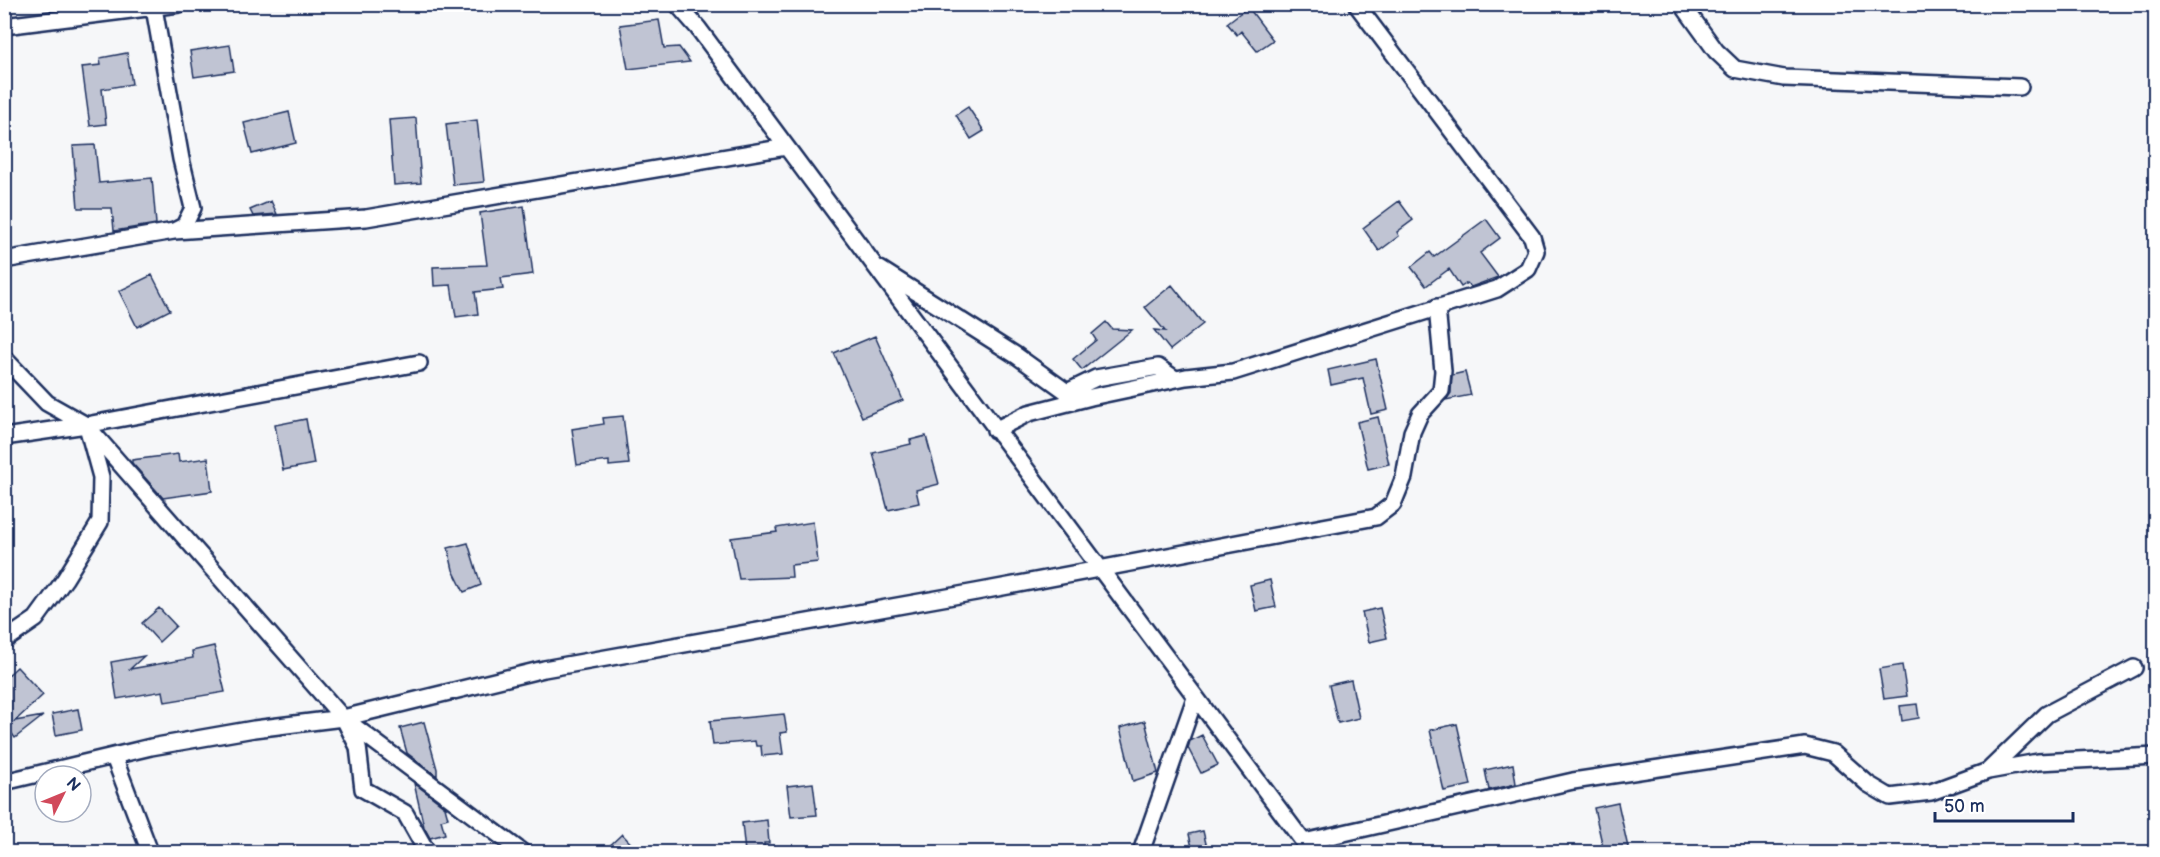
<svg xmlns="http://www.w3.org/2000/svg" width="2160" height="857" font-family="'Balsamiq Sans',sans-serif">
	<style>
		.building { fill: #c0c4d3; stroke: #1b2f5e; stroke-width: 1.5 }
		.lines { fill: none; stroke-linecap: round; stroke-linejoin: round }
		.minor-casing { stroke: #1b2f5e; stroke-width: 20 }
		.minor { stroke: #fff; stroke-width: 15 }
	</style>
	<rect width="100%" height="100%" fill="#f6f7f9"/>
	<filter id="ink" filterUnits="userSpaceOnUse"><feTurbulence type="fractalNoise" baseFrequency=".0167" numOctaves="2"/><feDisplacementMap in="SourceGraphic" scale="12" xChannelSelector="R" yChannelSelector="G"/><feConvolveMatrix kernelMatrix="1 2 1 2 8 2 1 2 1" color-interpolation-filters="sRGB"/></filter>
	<g filter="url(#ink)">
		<!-- building -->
		<path class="building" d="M1248,7L1273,40L1257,51L1241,31L1237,35L1227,23Z
			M659,20L664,48L679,47L690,62L628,69L620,25Z
			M230,45L234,71L194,77L190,51Z
			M127,53L132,84L102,89L106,124L90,126L82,67L101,65L100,58Z
			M968,107L984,131L971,139L956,115Z
			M289,112L296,143L252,154L244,123Z
			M416,118L421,183L394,185L389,120Z
			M477,120L484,182L453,185L446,124Z
			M95,145L99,183L152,178L156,224L114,231L112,208H78L73,146Z
			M271,201L277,214L253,216L250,210Z
			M1399,201L1413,220L1397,232L1399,236L1379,251L1363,228Z
			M524,206L533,274L501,278L503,289L475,292L478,314L456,317L451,285L434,286L433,267L487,265L480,213Z
			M1486,219L1500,238L1480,253L1498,277L1471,287L1467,283L1461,287L1449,269L1426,286L1411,267L1430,252L1434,257Z
			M152,275L170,310L137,327L119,291Z
			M1172,285L1203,324L1170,350L1154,330L1165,331L1145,307Z
			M1106,322L1112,329L1132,330L1082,370L1073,359L1096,340L1092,334Z
			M875,336L903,400L862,417L834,353Z
			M1376,359L1388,410L1371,414L1363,378L1331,385L1328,370Z
			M1465,372L1471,395L1446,400L1451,393L1452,375Z
			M623,416L629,464L609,466V461L577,465L572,429L604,424L603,418Z
			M1378,417L1389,464L1368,469L1357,422Z
			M306,419L314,464L283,470L275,425Z
			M926,436L939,484L916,490L919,503L888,510L873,453L911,444L910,440Z
			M178,454L179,462L208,458L212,491L163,498L132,463V460Z
			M813,522L818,562L791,565L792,577L739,579L731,538L777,532L776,528Z
			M468,543L481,585L464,592L453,570L448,548Z
			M1270,580L1276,607L1256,611L1250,585Z
			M159,608L176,626L159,642L142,623Z
			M1380,608L1387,638L1369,642L1362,612Z
			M214,646L225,692L165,702L163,691L117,699L111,662L144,656L130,669L193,658L192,651Z
			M1902,665L1907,696L1884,699L1879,669Z
			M17,667L43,695L15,721L43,716L15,738L8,728L4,731V679Z
			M1351,680L1359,718L1338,723L1329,685Z
			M1917,704L1919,718L1902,721L1900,706Z
			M78,709L82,730L56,735L52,714Z
			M784,714L787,732L780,733L783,754L762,756L761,746H756L755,741L713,745L710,721Z
			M1145,721L1158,773L1133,781L1120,728Z
			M424,722L437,769V776L407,753L400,728Z
			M1457,724L1471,785L1444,791L1430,730Z
			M1202,735L1218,765L1201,773L1188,748L1190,741Z
			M1513,764L1516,784L1489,790L1485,770Z
			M414,783L445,807L448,818L441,820L445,834L430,838L424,827Z
			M813,783L817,815L791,817L787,786Z
			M1618,803L1629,852H1604L1594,808Z
			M767,820L769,843H764L765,850L745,852L742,823Z
			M1203,831L1208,852H1193L1189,834Z
			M622,834L639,852H603Z"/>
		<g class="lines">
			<!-- minor casing -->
			<g class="minor-casing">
				<path id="minor" d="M677,4L698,28L1311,852
					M1682,4L1716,51L1735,69L1784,78L2020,87
					M4,26L179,4
					M174,231L366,218L786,147
					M4,260L174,231L184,226L193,208L181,159L154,8
					M880,269L1017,356L1067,392L1096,378L1158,367L1175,379
					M4,358L47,403L86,425L343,718L522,852
					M995,430L1029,413L1091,397L1186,377L1233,372L1497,289L1528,269L1536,251L1532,237L1356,4
					M4,437L86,425L419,363
					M4,641L36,619L65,579L100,522L101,477L88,430
					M346,723L358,747L363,789L405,813L427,852
					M114,757L150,852
					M1988,771L2038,762L2156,756
					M4,782L151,747L254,729L343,718L544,669L976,592L1376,517L1393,504L1404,477L1412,432L1420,414L1441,391L1443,371L1437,307
					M1304,842L1573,781L1805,746L1833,753L1868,784L1890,797L1931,792L1988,771L2047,714L2134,668
					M1141,852L1195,698"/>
			</g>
			<!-- minor -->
			<use href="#minor" class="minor"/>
		</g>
	</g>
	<!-- margin -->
	<rect width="2160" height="857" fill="none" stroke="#fff" stroke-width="24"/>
	<rect x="12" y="12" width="2136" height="833" fill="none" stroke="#1b2f5e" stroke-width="2" filter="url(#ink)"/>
	<!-- north arrow -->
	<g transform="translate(63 794) rotate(47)"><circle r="28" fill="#ffffff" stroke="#a4acbf" stroke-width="1.5"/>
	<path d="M0-4.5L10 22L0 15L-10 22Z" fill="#d1495b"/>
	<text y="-9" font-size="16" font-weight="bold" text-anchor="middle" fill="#1b2f5e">N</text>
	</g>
	<!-- scale -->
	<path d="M1935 812v9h138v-9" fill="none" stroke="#1b2f5e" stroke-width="3"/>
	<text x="1944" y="812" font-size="18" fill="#1b2f5e" stroke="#ffffff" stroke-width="4.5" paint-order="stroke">50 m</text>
</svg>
